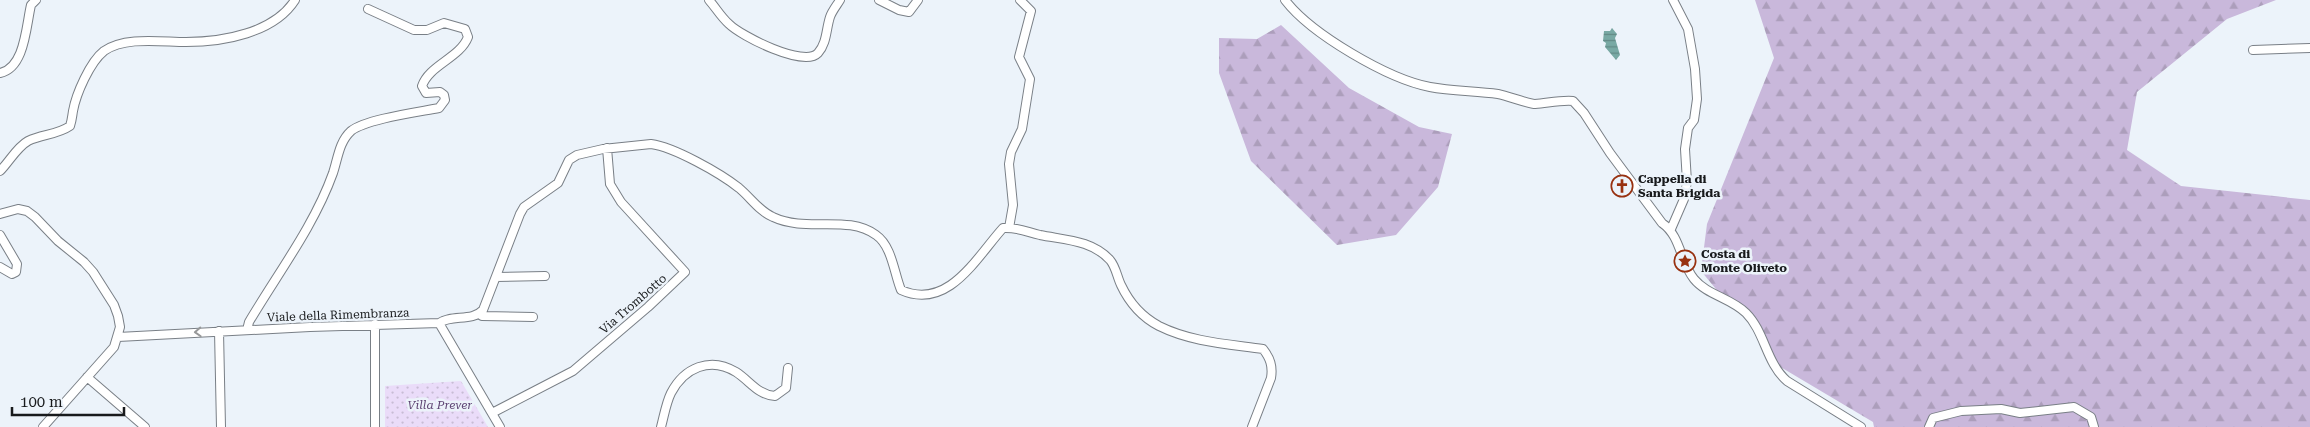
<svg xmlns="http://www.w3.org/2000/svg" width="2310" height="427" font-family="'Roboto Serif',serif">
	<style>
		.forest { fill: url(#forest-firs) }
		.park { fill: url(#park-dots) }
		.water { fill: url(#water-rules) }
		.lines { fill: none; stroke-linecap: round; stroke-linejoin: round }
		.street-casing { stroke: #797f86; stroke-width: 10 }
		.street { stroke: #fff; stroke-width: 8 }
		.oneway { stroke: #979899 }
		.labels { text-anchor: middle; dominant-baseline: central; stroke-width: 5; stroke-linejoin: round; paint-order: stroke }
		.poi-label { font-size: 12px; font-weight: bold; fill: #181a1c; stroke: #ecf3fa; text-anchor: start }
		.street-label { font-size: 12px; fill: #181a1c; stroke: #ecf3fa }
		.park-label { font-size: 12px; font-style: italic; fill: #5d4473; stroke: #ecf3fa }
	</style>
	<defs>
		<pattern id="forest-firs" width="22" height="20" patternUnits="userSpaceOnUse" patternTransform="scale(1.25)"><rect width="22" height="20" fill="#c9b8db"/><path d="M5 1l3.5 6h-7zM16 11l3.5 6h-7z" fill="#ac9ebb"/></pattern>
		<pattern id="park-dots" width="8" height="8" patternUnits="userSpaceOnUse" patternTransform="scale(1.25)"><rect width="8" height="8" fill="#eadcf9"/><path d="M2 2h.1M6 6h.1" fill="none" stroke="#c8bcd5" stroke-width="1.8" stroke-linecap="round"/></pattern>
		<pattern id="water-rules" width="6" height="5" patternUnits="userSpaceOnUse" patternTransform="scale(1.25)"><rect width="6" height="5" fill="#79a9a4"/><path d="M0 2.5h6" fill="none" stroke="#628985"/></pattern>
	</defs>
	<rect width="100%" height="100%" fill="#ecf3fa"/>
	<!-- forest -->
	<path class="forest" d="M1755,0H2276L2227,19L2137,92L2127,150L2181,186L2310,200V427H1874L1873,422L1774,363L1744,314L1720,294L1701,271L1707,224L1774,58Z
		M1281,25L1349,88L1419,127L1452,134L1438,187L1396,235L1337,245L1251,161L1219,73V38L1257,39Z"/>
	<!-- park -->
	<path class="park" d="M461,381L488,427H385V386Z"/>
	<!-- water -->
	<path class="water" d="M1612,28L1617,34L1615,38L1620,55L1616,60L1605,47L1606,43L1603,41L1604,31H1610Z"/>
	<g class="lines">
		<!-- street casing -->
		<g class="street-casing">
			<path id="street" d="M709,0C716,8 721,17 729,24C741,36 804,68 818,53C827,43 826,29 830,17C832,11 837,5 840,0
				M879,0L899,10L909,12L918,0
				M1285,0C1311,34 1388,79 1430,87C1451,91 1476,91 1498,94C1508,96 1529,104 1535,104C1548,103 1560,100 1573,101L1584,113L1610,153L1662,223C1681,236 1680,262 1694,279C1707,295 1731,298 1746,313C1765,332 1766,363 1787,381L1861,427
				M2253,50L2310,48
				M0,73C25,68 26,26 31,5L36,0
				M0,171C9,162 17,147 28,141C42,134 57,135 70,126C72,120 72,117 73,111C76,94 90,62 104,51C125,36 162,42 186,42C223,42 274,33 295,0
				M0,214L18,209L27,211L35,217L58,241L84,262L93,272L114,305L118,316L120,327L114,347L43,427
				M1009,228L1013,205L1009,164L1011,152L1022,129L1030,79L1019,57L1031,11L1020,0
				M1671,229L1684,199L1687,182L1685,149L1688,128L1694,120L1697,99L1695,69L1688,29L1673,0
				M0,235L17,264L16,272L12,274L0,267
				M496,277L545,276
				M479,314L482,316L533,317
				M439,323C452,314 472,322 483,310L520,214L524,207L558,183L569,160L577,155L603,149L651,144C674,147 720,173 739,188C751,198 759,211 773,217C807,233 847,214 876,235C892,246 894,273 901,290C948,311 976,258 1003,228C1017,227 1027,232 1040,235C1065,240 1092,240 1110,260C1116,267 1117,277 1121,285C1129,302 1142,317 1159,326C1191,342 1228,344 1263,349C1270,358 1273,366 1271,378L1252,427
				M439,323L500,427
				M247,330L249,322C278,273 314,226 333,173C338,158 339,142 351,131C366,119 419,112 439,108L445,100L444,95L440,92L426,93L422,86C429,65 460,58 468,37L465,29L444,23L427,30H414L368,9
				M219,331L221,427
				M118,337L310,327L439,323
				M87,377L145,427
				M492,413L573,371L648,307L685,272L621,202L610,184L607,148
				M375,427V324
				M661,427C664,416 666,403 671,393C684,368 710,356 736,372C750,381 758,395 775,396L786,388L788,368
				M1929,427L1933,418L1961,411L2001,409L2020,413L2074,407L2091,417L2094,427"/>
		</g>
		<!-- street -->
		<use href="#street" class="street"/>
	</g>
	<!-- one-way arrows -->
	<defs><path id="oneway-chevron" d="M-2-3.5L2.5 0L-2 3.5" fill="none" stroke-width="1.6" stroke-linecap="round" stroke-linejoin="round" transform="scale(1.25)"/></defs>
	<use class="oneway" href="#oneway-chevron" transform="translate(198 332) rotate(177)"/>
	<!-- icons -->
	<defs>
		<g id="church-ring" transform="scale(1.125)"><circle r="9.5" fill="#ecf3fa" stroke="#983110" stroke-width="1.5"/><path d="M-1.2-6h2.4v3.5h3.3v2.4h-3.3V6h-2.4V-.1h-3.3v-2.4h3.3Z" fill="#983110"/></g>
		<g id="sight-ring" transform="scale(1.125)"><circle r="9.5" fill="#ecf3fa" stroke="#983110" stroke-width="1.5"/><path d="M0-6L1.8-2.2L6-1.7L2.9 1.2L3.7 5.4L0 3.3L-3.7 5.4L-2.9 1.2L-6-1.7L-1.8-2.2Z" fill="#983110"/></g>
	</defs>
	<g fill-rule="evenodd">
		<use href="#church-ring" x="1622" y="186"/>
		<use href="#sight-ring" x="1685" y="261"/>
	</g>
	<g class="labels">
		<!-- poi labels -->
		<g class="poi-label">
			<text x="1638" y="179">Cappella di<tspan x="1638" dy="14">Santa Brigida</tspan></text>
			<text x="1701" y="254">Costa di<tspan x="1701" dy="14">Monte Oliveto</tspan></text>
		</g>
		<!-- street labels -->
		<g class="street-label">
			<text transform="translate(633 304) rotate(-41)">Via Trombotto</text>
			<text transform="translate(338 315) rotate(-2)">Viale della Rimembranza</text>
		</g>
		<!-- park labels -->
		<g class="park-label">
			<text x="440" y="405">Villa Prever</text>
		</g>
	</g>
	<!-- scale -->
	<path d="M12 407v8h112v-8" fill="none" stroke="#181a1c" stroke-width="2.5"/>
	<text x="20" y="407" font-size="15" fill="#181a1c" stroke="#ecf3fa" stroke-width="4" paint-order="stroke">100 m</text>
</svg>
